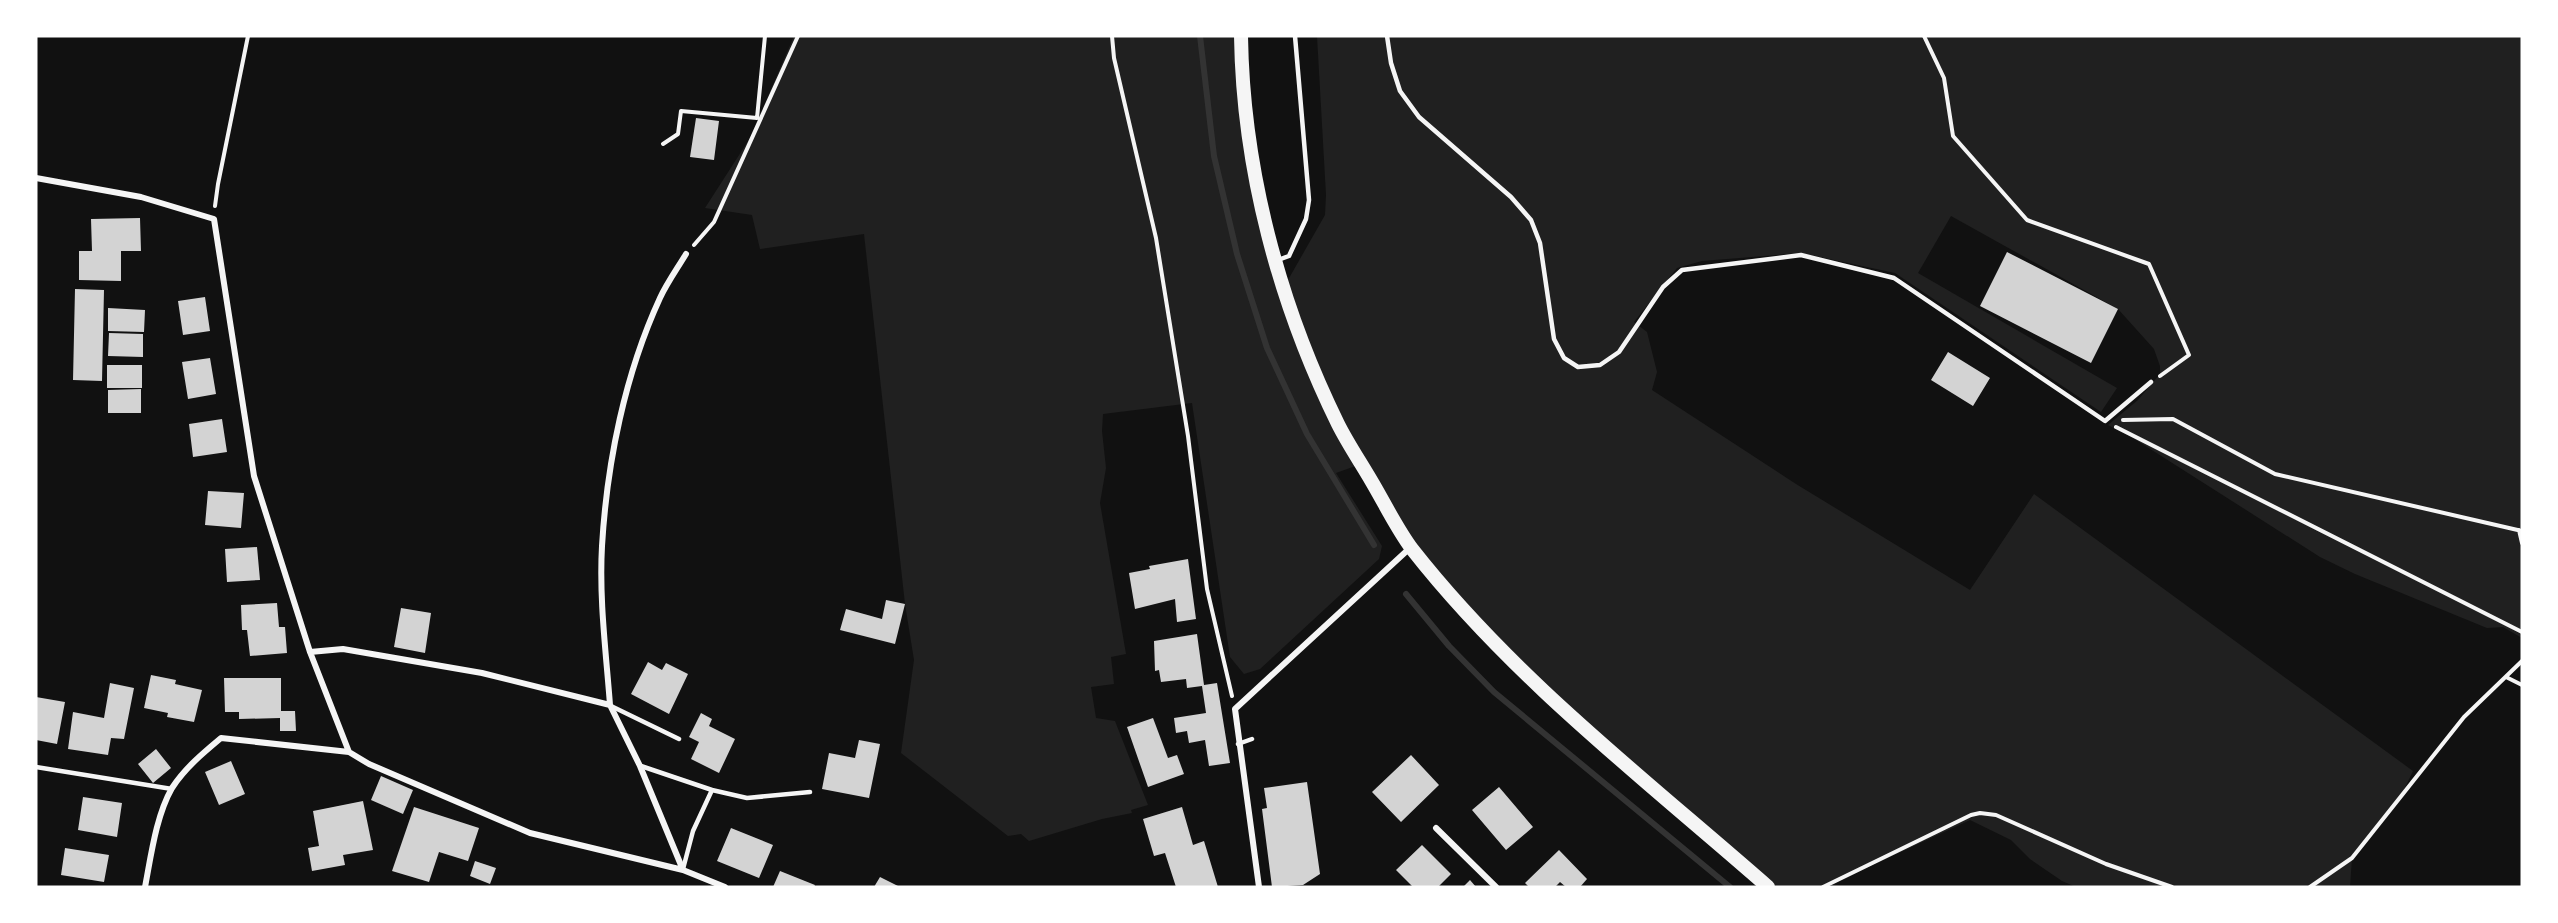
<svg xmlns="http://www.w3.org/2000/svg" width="2558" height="923" font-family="'Noto Sans',sans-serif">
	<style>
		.green { fill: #202020 }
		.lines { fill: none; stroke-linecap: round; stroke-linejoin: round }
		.stream { stroke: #333; stroke-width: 6 }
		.building { fill: #d3d3d3 }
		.path { stroke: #f5f5f5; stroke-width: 4 }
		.service { stroke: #f5f5f5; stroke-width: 4.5 }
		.minor { stroke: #f5f5f5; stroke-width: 6 }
		.primary { stroke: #f5f5f5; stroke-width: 14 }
	</style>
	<rect width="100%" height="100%" fill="#111"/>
	<!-- green -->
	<path class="green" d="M794,36H1240L1247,123L1284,287L1325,215L1326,195L1317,36H2522V638L2503,627L2487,628L2355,574L2320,557L2133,438L2108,425L2138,400L2160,374V366L2154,349L2118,309L1951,216L1918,273L2117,388L2101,412L1895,273L1801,253L1702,261L1677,268L1634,322L1647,332L1657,372L1652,390L1796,484L1970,590L2034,494L2413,771L2401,796L2352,858L2350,887H2076L2062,881L2030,859L2011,840L1970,820L1825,887H1768L1595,739L1441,584L1361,464L1336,473L1382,546L1379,559L1260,669L1244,674L1230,657L1192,403L1103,414L1102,431L1106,468L1100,503L1126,654L1111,657L1114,684L1091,687L1096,718L1115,721L1148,805L1131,810L1132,813L1102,819L1029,841L1021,834L1008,836L901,753L914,660L905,604L864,234L760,249L752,215L705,208L750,138Z"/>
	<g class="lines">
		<!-- stream -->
		<path class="stream" d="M1200,36L1214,156L1237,254L1267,348L1307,434L1374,545
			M1406,594L1449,646L1494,692L1730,887"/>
	</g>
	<!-- building -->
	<path class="building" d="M696,118L719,121L714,160L690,157Z
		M140,218L141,251H121V281L79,280V251H92L91,219Z
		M2007,252L2118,309L2091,363L1980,306Z
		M75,289L104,290L102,381L73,380Z
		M205,297L210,331L183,335L178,301Z
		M108,308L145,310L144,332L108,331Z
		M109,333L143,334V357L108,356Z
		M1948,352L1990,378L1973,406L1931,380Z
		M210,358L216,394L188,399L182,362Z
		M107,365H142V388H107Z
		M141,389V413H108V390Z
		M222,419L227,452L193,457L189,424Z
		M208,491L244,493L241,528L205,525Z
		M257,547L260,580L227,582L225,549Z
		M1188,559L1196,619L1177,622L1175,599L1135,609L1129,573L1150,569L1149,566Z
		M886,600L905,604L895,644L840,630L846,609L882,619Z
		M277,603L279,627H285L287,653L250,656L247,630H242L241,605Z
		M401,608L431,613L425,653L394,647Z
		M1197,634L1204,685L1217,683L1230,763L1209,766L1205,740L1189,743L1187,731L1176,733L1174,718L1206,713L1202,686L1187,688L1186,679L1161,682L1159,670L1155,671L1154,641Z
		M648,662L662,670L666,663L688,674L669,714L631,694Z
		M151,675L176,680L175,684L202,690L194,722L167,717L168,713L144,708Z
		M224,678H281V711H295L296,731H280V718L239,719V712H225Z
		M110,683L134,688L124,739L111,738L108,755L68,749L73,712L104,718Z
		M36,697L65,702L57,744L36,740Z
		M701,713L712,719L709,726L735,739L719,773L691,759L699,742L689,737Z
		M1153,718L1168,758L1177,755L1184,774L1148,787L1127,727Z
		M859,740L880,744L869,798L822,789L829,753L855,758Z
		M156,749L171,768L153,783L138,764Z
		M1411,755L1439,785L1401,822L1372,792Z
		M231,761L245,794L219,805L205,772Z
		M381,776L413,790L403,814L371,800Z
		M1307,782L1320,874L1303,885L1272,887L1262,809L1267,808L1264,788Z
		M1499,787L1533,827L1506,850L1472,810Z
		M83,797L122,803L117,837L78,830Z
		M363,801L373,850L343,855L345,865L312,871L308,848L319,846L313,811Z
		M414,807L479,828L468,861L439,852L429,882L392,871Z
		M1182,807L1193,845L1204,841L1218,887H1176L1165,853L1154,856L1143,819Z
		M731,828L773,845L759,878L717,861Z
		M1422,845L1451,874L1438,887H1413L1396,870Z
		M65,848L109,855L104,882L61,875Z
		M1559,850L1587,879L1580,887H1566L1560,882L1555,887H1529L1525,883Z
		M475,861L496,868L490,884L470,876Z
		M780,871L815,885L814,887H773Z
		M880,877L900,887H874Z
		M1470,880L1476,887H1463Z"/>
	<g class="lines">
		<!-- path -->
		<path class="path" d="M1112,36L1114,58L1156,238L1188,436L1207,589L1232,696
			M1924,36L1944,78L1953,136L2027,220L2149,264L2189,355L2160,376
			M663,144L678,134L681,111L757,118L765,36
			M215,206L218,184L248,36
			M694,245L714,222L798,36
			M2123,420L2173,419L2275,474L2522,531
			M2116,427L2522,632
			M2519,530L2522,543
			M2506,677L2522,685
			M1823,887L1971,815L1980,813L1996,815L2106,864L2172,887
			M2310,887L2352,858L2464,717L2522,661"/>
		<!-- service -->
		<path class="service" d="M1387,36L1391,63L1400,91L1419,117L1511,197L1531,220L1540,243L1554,339L1564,358L1578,367L1600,365L1619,352L1663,287L1682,270L1801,255L1894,278L2105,421L2151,382
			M1278,260L1289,256L1306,219L1309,200L1295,36
			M611,706L679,739
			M1238,744L1252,739
			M641,766L712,790
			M36,767L172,789
			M683,869L693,831L712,790L747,798L810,792"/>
		<!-- minor -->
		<path class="minor" d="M36,178L141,197L214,219L254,476L310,652L349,752
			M310,652L343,649L482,673L610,705L640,766L683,870
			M610,705C606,652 599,599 602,546C607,462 625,374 660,298C667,283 677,269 686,254
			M1436,828L1496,887
			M145,887C151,856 156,816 172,788C185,768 203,753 221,738L349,752L369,764L530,833L683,870L725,887
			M1259,887L1235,709L1411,547"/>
		<!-- primary -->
		<path class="primary" d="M1241,36C1243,169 1279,304 1338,424C1348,444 1361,463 1372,482C1385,504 1397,529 1412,549C1514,679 1645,779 1768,887"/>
	</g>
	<!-- border -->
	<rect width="2558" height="923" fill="none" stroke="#ffffff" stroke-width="75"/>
</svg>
